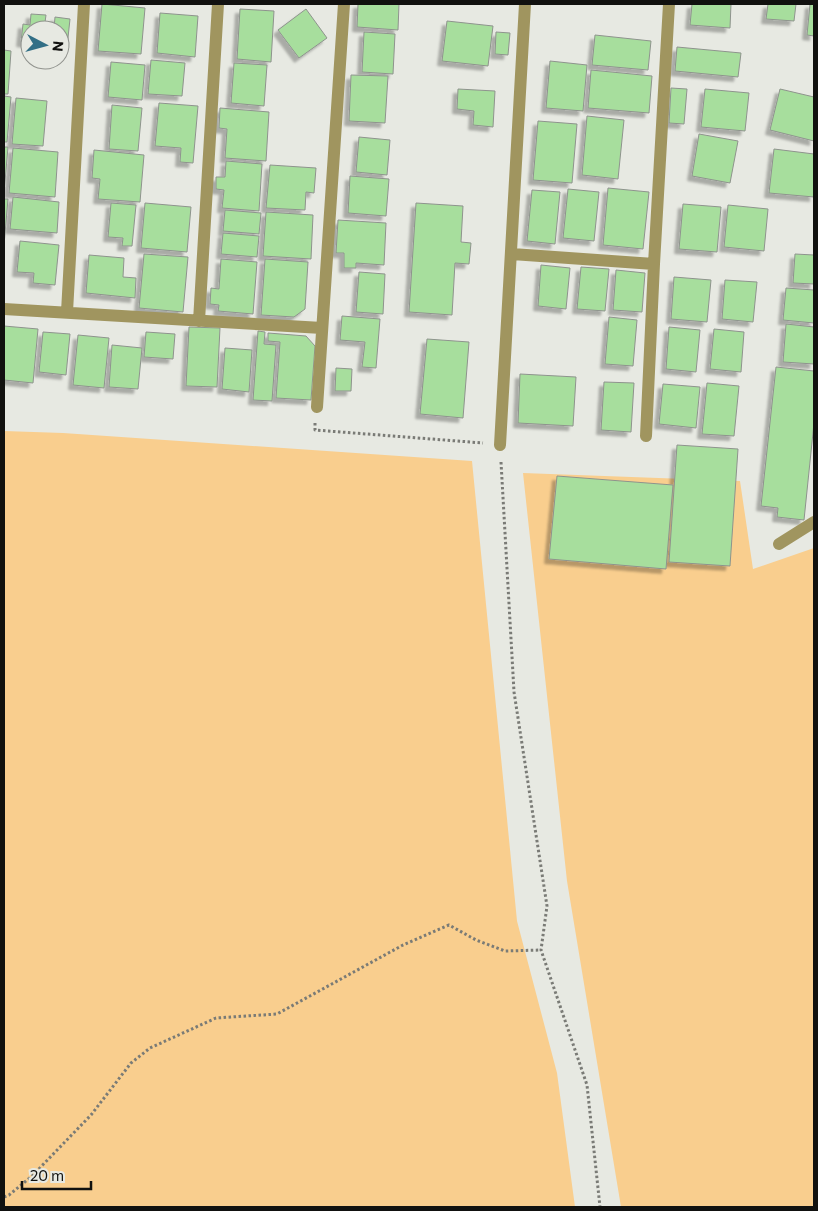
<svg xmlns="http://www.w3.org/2000/svg" width="818" height="1211" font-family="Commissioner,sans-serif">
	<style>
		.green { fill: #f9ce8e }
		.building { fill: #a7de9d; stroke: #8e938d; filter: url(#shadow) }
		.lines { fill: none; stroke-linecap: round; stroke-linejoin: round }
		.path { stroke: #7a7b76; stroke-width: 3; stroke-dasharray: 2.5 2.5; stroke-linecap: butt }
		.minor { stroke: #a0955f; stroke-width: 12 }
	</style>
	<defs>
		<filter id="shadow"><feDropShadow dx="-4.5" dy="4.5" stdDeviation="1" flood-color="#0004"/></filter>
	</defs>
	<rect width="100%" height="100%" fill="#e7e9e2"/>
	<!-- green -->
	<path class="green" d="M4,431L63,433L472,461L517,921L557,1073L575,1207H4Z
		M523,473L740,481L753,569L814,548V1207H621L567,881Z"/>
	<!-- building -->
	<path class="building" d="M102,4L145,8L141,54L98,51Z
		M358,4H399L398,30L357,27Z
		M692,4H731L730,28L690,25Z
		M768,4H796L794,21L766,19Z
		M810,4H814V36L807,35Z
		M240,9L274,11L271,62L237,59Z
		M306,9L327,38L299,58L278,30Z
		M160,13L198,16L195,57L157,53Z
		M31,14L46,15L44,30H30V43L21,42L23,24L30,25Z
		M55,17L70,19L67,47L60,46V30H47V27L54,28Z
		M447,21L493,26L488,66L442,61Z
		M364,32L395,34L393,74L362,72Z
		M496,32L510,33L508,55L495,54Z
		M595,35L651,41L648,70L592,65Z
		M677,47L741,53L738,77L675,71Z
		M4,50L11,51L8,94H4Z
		M151,60L185,63L182,96L148,94Z
		M550,61L587,65L583,111L546,108Z
		M111,62L145,65L142,100L108,97Z
		M234,63L267,65L264,106L231,103Z
		M591,70L652,76L649,113L588,108Z
		M351,75L388,76L385,123L349,121Z
		M671,88L687,89L684,124L669,123Z
		M458,89L495,91L493,127L473,125L474,111L457,109Z
		M705,89L749,93L745,131L701,127Z
		M780,89L814,97V141L770,130Z
		M4,96L11,97L7,142H4Z
		M16,98L47,101L43,146L12,144Z
		M159,103L198,106L193,163L180,162L181,148L155,146Z
		M112,105L142,108L138,151L109,149Z
		M220,108L269,112L266,161L225,158L227,129L219,128Z
		M587,116L624,120L618,179L582,175Z
		M538,121L577,124L572,183L533,180Z
		M699,134L738,141L730,183L692,176Z
		M359,137L390,140L387,175L356,172Z
		M4,147H8L4,193Z
		M13,148L58,152L55,197L9,193Z
		M774,149L814,154V197L769,193Z
		M94,150L144,155L140,202L98,199L100,179L92,178Z
		M226,161L262,164L259,211L222,208L224,190L216,189V177H225Z
		M270,165L316,168L314,193L306,192L305,210L266,208Z
		M350,176L389,179L386,216L348,213Z
		M608,188L649,192L643,249L603,245Z
		M568,189L599,192L594,241L563,238Z
		M532,190L560,192L555,244L527,241Z
		M13,197L59,202L57,233L10,229Z
		M4,199H8L4,245Z
		M111,203L136,205L132,246H122L123,238L108,237Z
		M145,203L191,207L187,252L141,248Z
		M416,203L463,206L461,242L471,243L469,264L455,263L452,315L409,312Z
		M683,204L721,207L717,252L679,249Z
		M728,205L768,209L764,251L724,247Z
		M225,210L261,213L259,234L223,231Z
		M266,212L313,215L311,259L263,256Z
		M338,220L386,223L384,265L356,263V268H344V253H336Z
		M223,233L259,236L257,257L221,254Z
		M20,241L59,245L55,285L33,283L34,273L17,272Z
		M144,254L188,257L183,312L139,308Z
		M795,254L814,255V284L793,283Z
		M89,255L124,258L123,277L136,278L135,298L86,293Z
		M221,259L257,262L253,314L218,311L219,305L210,304L211,288L219,289Z
		M265,259L308,262L305,309L294,317L261,315Z
		M541,265L570,268L566,309L538,306Z
		M581,267L609,269L605,311L577,309Z
		M616,270L645,273L642,312L613,310Z
		M359,272L385,274L383,314L356,312Z
		M674,277L711,280L707,322L671,319Z
		M725,280L757,282L753,322L722,319Z
		M786,288L814,290V323L783,320Z
		M342,316L380,319L376,368L362,367L365,342L340,340Z
		M609,317L637,320L633,366L605,364Z
		M786,324L814,327V364L783,362Z
		M4,326L38,329L33,383L4,380Z
		M189,327L220,328L217,387L186,386Z
		M669,327L700,330L696,372L666,369Z
		M714,329L744,332L741,372L710,369Z
		M258,331L265,332L264,344L276,345L272,401L253,400Z
		M43,332L70,334L66,375L39,372Z
		M146,332L175,334L173,359L144,357Z
		M268,333L306,336L315,346L311,400L276,398L280,342L268,341Z
		M78,335L109,338L104,388L73,385Z
		M427,339L469,342L463,418L420,414Z
		M112,345L142,348L138,389L109,387Z
		M225,348L252,350L249,392L222,389Z
		M776,367L814,371V423L804,520L777,517L778,508L761,506Z
		M336,368L352,369L351,391H335Z
		M520,374L576,377L573,426L518,423Z
		M604,382L634,383L631,432L601,430Z
		M707,383L739,386L734,436L702,434Z
		M663,384L700,387L696,428L659,424Z
		M677,445L738,449L730,566L669,562Z
		M557,476L673,485L666,569L549,559Z"/>
	<g class="lines">
		<!-- path -->
		<path class="path" d="M315,423V430L483,443
			M501,462L514,692L547,906L541,950L587,1085L600,1207
			M4,1197L9,1195L32,1176L91,1115L131,1063L150,1048L216,1018L277,1014L403,945L449,925L476,940L505,951L541,950"/>
		<!-- minor -->
		<path class="minor" d="M512,254L654,264
			M4,309L322,328
			M67,312L84,4
			M199,321L218,4
			M317,407L344,4
			M646,436L654,264L669,4
			M500,445L525,4
			M779,544L814,522"/>
	</g>
	<!-- border -->
	<rect width="818" height="1211" fill="none" stroke="#11110f" stroke-width="10"/>
	<!-- north arrow -->
	<g transform="translate(45 45) rotate(96)"><circle r="24" fill="#e7e9e2" stroke="#91938e"/>
	<path d="M0-4L9 19L0 12L-9 19Z" fill="#326f86"/>
	<text y="-8" font-size="14" font-weight="bold" text-anchor="middle" fill="#11110f">N</text>
	</g>
	<!-- scale -->
	<path d="M22 1181v8h69v-8" fill="none" stroke="#11110f" stroke-width="2.5"/>
	<text x="30" y="1181" font-size="15" fill="#11110f" stroke="#e7e9e2" stroke-width="4" paint-order="stroke">20 m</text>
</svg>
